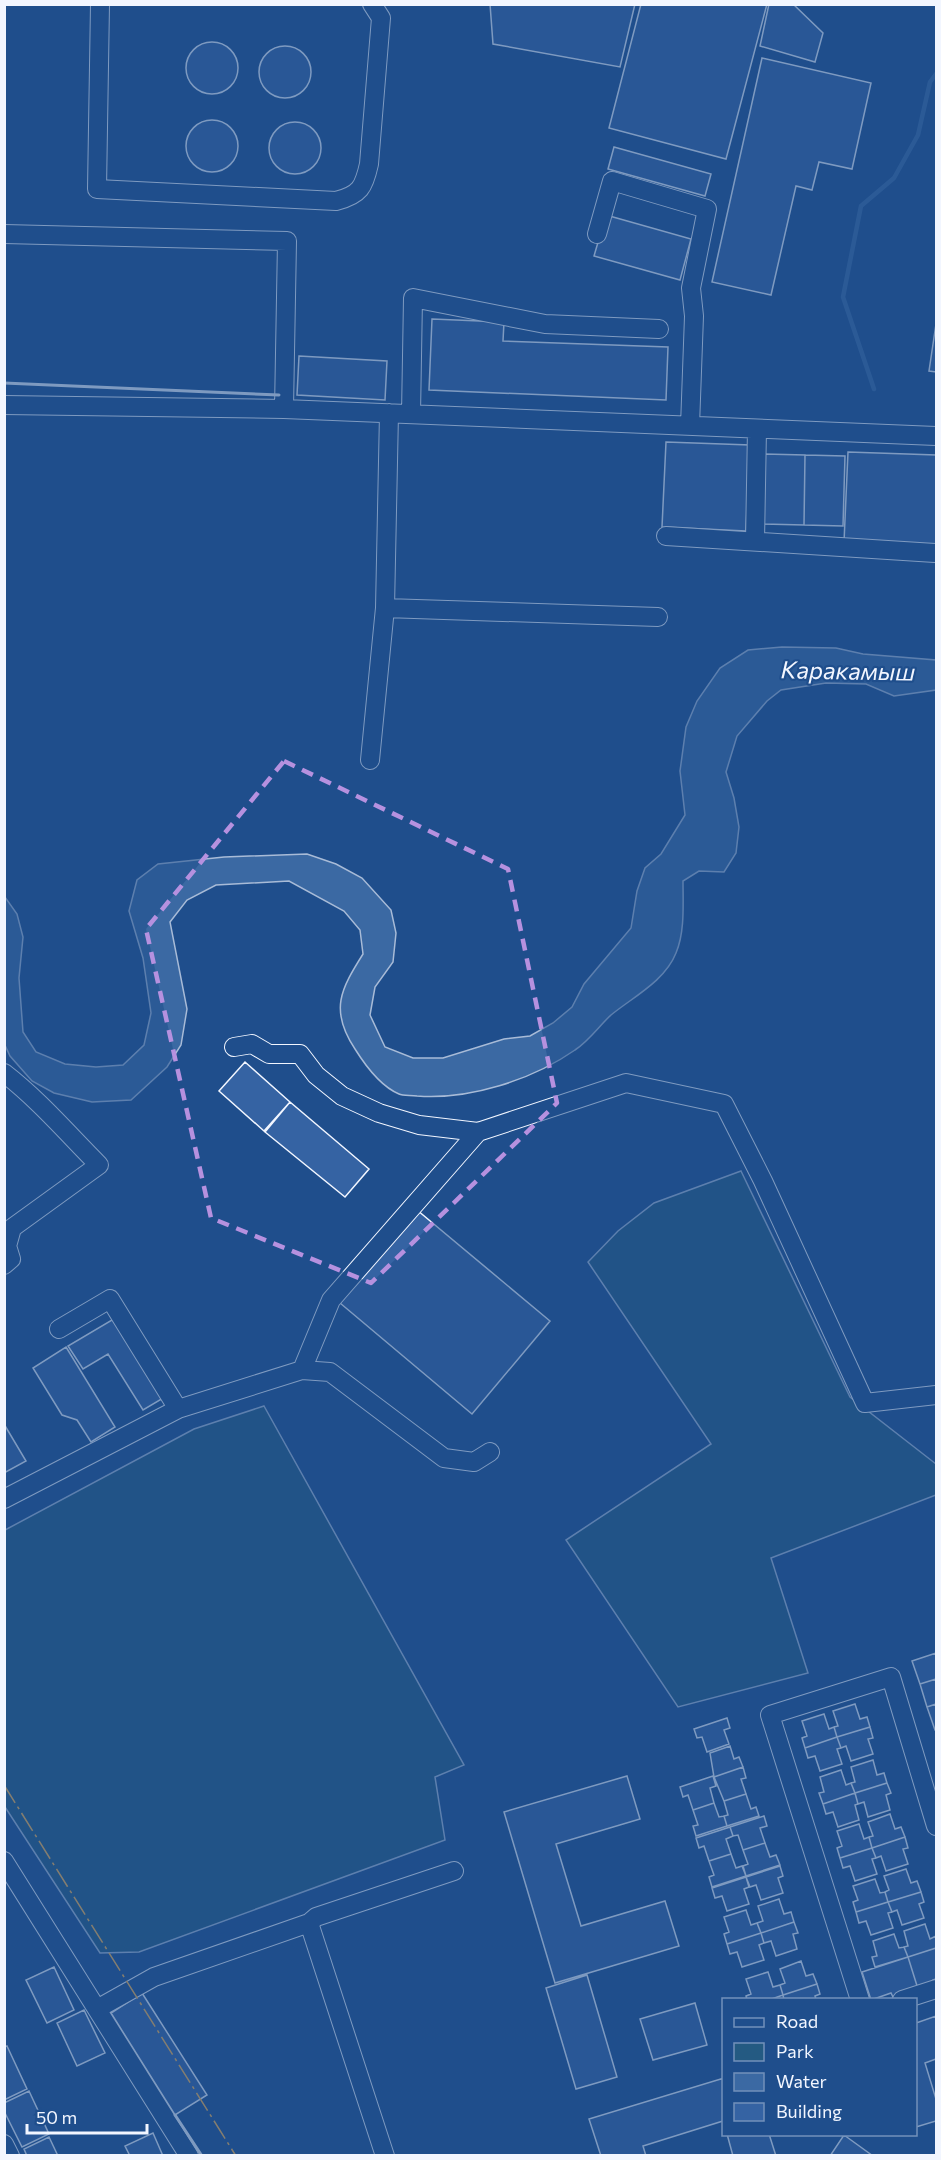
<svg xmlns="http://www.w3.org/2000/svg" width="941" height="2160" font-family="Commissioner,sans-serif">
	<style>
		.green { fill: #245a82; stroke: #a8bbd7; stroke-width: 1.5 }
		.water { fill: #3b69a3; stroke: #a8bbd7; stroke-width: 1.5 }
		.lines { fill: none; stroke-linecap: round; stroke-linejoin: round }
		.stream { stroke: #3b69a3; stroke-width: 4.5 }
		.building { fill: #3563a3; stroke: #f2f6ff; stroke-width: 1.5 }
		.minor-casing { stroke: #f2f6ff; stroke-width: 20 }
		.minor { stroke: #1f4e8c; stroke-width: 18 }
		.wall { stroke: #f2f6ff; stroke-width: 3 }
		.power { stroke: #ffb74d; stroke-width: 1.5; stroke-dasharray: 21 4.5 3 4.5; stroke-linecap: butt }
		.marked { fill: none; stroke: #b691df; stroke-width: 4.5; stroke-dasharray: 12 8; stroke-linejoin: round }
		.labels { text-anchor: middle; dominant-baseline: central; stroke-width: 4.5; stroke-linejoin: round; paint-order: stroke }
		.water-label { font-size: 24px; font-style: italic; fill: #f2f6ff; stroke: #1f4e8c }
	</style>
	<rect width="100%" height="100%" fill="#1f4e8c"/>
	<!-- green -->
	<path class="green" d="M741,1171L850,1397L936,1464V1495L771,1558L808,1673L678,1707L566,1540L711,1444L588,1262L618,1231L654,1203Z
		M264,1406L464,1765L435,1777L445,1840L139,1952L100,1953L5,1807V1530L194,1429Z"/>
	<!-- water -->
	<path class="water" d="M782,647L836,648L863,654L936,660V690L894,696L866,684L826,683L781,690L767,701L737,736L726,772L734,798L739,827L736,853L724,872L699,871L683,881C683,904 685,932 676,953C665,981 633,997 611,1015C599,1026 589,1041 575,1050C532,1080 469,1100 417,1096C411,1095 403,1096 399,1094C380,1086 365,1065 355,1049C329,1010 341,989 363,954L360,930L344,911L289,881L216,885L187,900L170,922L187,1009L181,1045L167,1067L131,1100L92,1102L54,1093L32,1081L10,1056L4,1043L5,897L17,914L23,937L19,978L23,1032L36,1052L65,1064L96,1067L123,1065L144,1045L151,1013L143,958L129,911L137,880L158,864L224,857L307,854L336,864L362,878L391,910L396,933L393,962L375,987L370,1015L385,1047L413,1058H443L504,1039L530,1036L553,1023L572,1007L584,984L631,928L637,891L645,868L661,854L685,815L680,771L686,727L697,701L720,668L748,650Z"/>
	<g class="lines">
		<!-- stream -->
		<path class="stream" d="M874,389L843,297L861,206L894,178L918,135L930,82L936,74"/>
	</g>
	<!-- building -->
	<path class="building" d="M490,4H635L620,67L493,44Z
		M641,4H767L726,159L609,128Z
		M769,4H793L823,33L815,62L760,46Z
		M186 68a26 26 0 1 1 52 0a26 26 0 1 1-52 0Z
		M259 72a26 26 0 1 1 52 0a26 26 0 1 1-52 0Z
		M762,58L871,83L852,169L819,162L812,190L796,186L771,295L712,282Z
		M186 146a26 26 0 1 1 52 0a26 26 0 1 1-52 0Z
		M269 148a26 26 0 1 1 52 0a26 26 0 1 1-52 0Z
		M614,147L711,174L705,196L608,169Z
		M606,215L691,239L680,280L594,256Z
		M432,319L504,322L503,341L668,347L666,400L429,390Z
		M936,324V372L929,371Z
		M299,356L387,361L385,400L297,395Z
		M666,442L750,445L746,531L662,527Z
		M848,452L936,455V546L844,542Z
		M764,454L805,455L804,525L763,524Z
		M805,455L845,456L843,526L804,525Z
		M245,1062L290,1102L264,1131L219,1091Z
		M290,1102L369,1169L345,1197L265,1132Z
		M417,1210L550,1321L472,1414L340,1303Z
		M117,1317L165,1397L143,1410L108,1354L83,1369L68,1346Z
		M66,1347L115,1427L91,1442L77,1420L62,1415L33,1368Z
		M4,1424L26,1461L4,1473Z
		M936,1653V1679L920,1684L912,1661Z
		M936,1679V1704L927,1707L920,1684Z
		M855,1704L860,1719L867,1717L870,1727L837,1737L834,1727L838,1726L833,1711Z
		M936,1704V1730H935L927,1707Z
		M824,1714L829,1729L834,1727L837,1737L805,1748L802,1738L807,1736L802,1721Z
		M727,1718L730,1728L724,1730L729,1744L707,1752L702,1737L697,1738L694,1729Z
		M870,1727L873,1738L868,1739L873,1754L851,1761L846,1746L841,1748L837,1737Z
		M837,1737L841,1748L837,1749L842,1764L820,1771L815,1756L808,1758L805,1748Z
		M730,1746L734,1759L739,1757L743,1767L714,1777L710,1753Z
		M873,1760L877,1775L884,1773L887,1783L855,1793L851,1783L855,1782L851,1767Z
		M743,1767L746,1778L741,1779L746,1794L724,1801L714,1777Z
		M841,1770L846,1785L851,1783L855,1793L823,1804L819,1793L824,1792L820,1777Z
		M627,1776L640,1819L556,1844L581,1926L665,1901L679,1946L555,1983L504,1812Z
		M713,1776L716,1786L710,1788L714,1803L693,1810L688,1795L683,1797L680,1787Z
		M887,1783L891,1793L886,1795L890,1810L868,1817L864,1802L858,1804L855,1793Z
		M855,1793L858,1804L855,1805L859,1820L838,1827L833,1812L826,1814L823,1804Z
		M746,1794L751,1809L756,1807L759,1816L727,1826L724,1816L728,1815L724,1801Z
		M714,1803L719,1817L724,1816L727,1826L696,1836L693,1826L698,1825L693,1810Z
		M890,1814L895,1829L901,1827L905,1837L872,1848L869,1837L873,1836L868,1822Z
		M764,1816L767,1826L760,1828L765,1843L743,1850L738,1835L733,1836L730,1827Z
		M859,1824L864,1839L869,1837L872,1848L840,1858L837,1848L842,1846L837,1831Z
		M730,1827L733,1836L726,1839L731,1854L709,1861L704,1846L699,1848L696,1838Z
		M905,1837L908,1848L903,1849L908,1864L886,1871L881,1856L876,1858L872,1848Z
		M765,1843L770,1857L776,1855L780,1865L746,1876L743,1866L748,1864L743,1850Z
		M872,1848L876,1858L872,1859L877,1874L855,1881L850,1866L843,1868L840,1858Z
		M731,1854L736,1868L742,1866L746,1876L712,1887L709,1877L714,1875L709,1861Z
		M780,1866L783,1876L778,1878L783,1893L761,1900L756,1885L750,1887L746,1877Z
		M906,1869L911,1883L917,1881L921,1892L888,1902L885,1892L889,1890L884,1876Z
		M746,1877L749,1887L744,1889L749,1904L727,1911L722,1896L715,1898L712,1888Z
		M875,1879L880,1893L885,1892L888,1902L856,1912L853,1902L858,1900L853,1886Z
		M921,1892L924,1902L919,1904L924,1918L902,1925L897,1910L892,1912L888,1902Z
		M779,1899L784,1914L791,1912L794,1922L761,1933L757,1923L763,1921L758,1906Z
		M888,1902L892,1912L888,1913L893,1928L871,1935L866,1921L859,1923L856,1912Z
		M746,1910L751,1925L757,1923L761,1933L727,1944L724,1934L729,1932L724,1917Z
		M794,1922L798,1933L793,1934L797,1949L776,1956L771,1941L764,1943L761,1933Z
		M925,1924L930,1939L936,1936V1948L908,1957L904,1947L908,1946L904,1931Z
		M761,1933L764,1943L759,1945L764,1960L742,1967L737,1952L730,1954L727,1944Z
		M894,1934L899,1948L904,1947L908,1957L875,1967L872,1957L877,1956L873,1941Z
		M936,1948V1979L933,1980L934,1983L918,1989L908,1957Z
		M908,1957L918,1989L893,1997L891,1993L871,2000L862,1972Z
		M801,1961L806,1976L813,1974L817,1984L783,1995L780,1985L785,1983L780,1969Z
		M54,1967L74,2010L47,2023L26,1980Z
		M768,1972L773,1987L780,1985L783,1995L769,2000H747L746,1996L751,1994L746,1979Z
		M587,1975L617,2077L576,2089L546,1988Z
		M817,1984L820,1994L815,1996L816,2000H784L783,1995Z
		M142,1993L207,2095L175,2115L111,2013Z
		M695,2003L707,2045L653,2060L640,2019Z
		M84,2010L105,2053L77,2066L57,2023Z
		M936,2016V2059L925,2063L936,2099V2121L916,2127V2023Z
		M7,2046L27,2089L4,2100V2047Z
		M724,2078V2124L723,2121L643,2146L646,2156H601L589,2119Z
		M29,2091L49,2134L22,2147L4,2111V2103Z
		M153,2133L163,2156H130L125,2146Z
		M727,2134H769L776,2156H733Z
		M844,2135L873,2156H830Z
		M49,2137L58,2156H27L24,2149Z"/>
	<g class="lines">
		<!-- minor casing -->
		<g class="minor-casing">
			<path id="minor" d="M100,4L97,189L336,201C360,195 364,187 369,164L381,18L372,4
				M4,234L287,241L284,409
				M597,234L612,181L707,209L691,288L694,316L690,426
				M4,405L284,409L936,436
				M411,414L413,298L545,324L659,329
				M666,536L935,553
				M755,541L757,429
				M385,608L658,617
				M370,760L385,608L389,413
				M234,1047L252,1044L269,1054H300L316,1075L342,1096L379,1113L419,1125L478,1132L626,1083L724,1104L763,1181L865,1403L936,1395
				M4,1073C39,1100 68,1134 99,1165L12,1228L7,1246L11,1259L4,1265
				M59,1329L110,1299L178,1409
				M302,1370L330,1372L444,1458L474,1462L490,1452
				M4,1499L178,1409L302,1370L331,1300L478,1132
				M4,1861L189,2156
				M309,1923L385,2156
				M860,2000L770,1715L891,1677L936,1826
				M902,2000L936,1989
				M97,2009L154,1977L309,1923L316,1917L454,1871
				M4,2144L10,2156"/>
		</g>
		<!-- minor -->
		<use href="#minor" class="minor"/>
		<!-- wall -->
		<path class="wall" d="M4,383L279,395
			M175,2115L202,2156"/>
		<!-- power -->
		<path class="power" d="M4,1785L236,2156"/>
	</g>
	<!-- marked area -->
	<path d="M0 0H941V2160H0ZM284,761L508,869L557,1103L371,1283L211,1218L146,929Z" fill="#1f4e8c" fill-opacity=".55" fill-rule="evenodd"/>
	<path class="marked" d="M284,761L508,869L557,1103L371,1283L211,1218L146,929Z"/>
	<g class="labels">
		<!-- water labels -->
		<g class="water-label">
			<text transform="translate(848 670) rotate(1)">Каракамыш</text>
		</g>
	</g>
	<!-- border -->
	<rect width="941" height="2160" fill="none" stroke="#f2f6ff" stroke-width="12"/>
	<!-- legend -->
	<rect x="722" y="1998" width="195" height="138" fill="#1f4e8c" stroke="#7391ba" stroke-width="1.5"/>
	<rect x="734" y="2018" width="30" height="9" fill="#1f4e8c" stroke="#7391ba" stroke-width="1.5"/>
	<text x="776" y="2028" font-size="18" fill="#f2f6ff">Road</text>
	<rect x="734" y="2043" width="30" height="18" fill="#245a82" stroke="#7391ba" stroke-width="1.5"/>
	<text x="776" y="2058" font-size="18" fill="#f2f6ff">Park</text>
	<rect x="734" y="2073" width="30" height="18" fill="#3b69a3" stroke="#7391ba" stroke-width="1.5"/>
	<text x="776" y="2088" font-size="18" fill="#f2f6ff">Water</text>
	<rect x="734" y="2103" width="30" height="18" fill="#3563a3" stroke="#7391ba" stroke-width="1.5"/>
	<text x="776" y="2118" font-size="18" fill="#f2f6ff">Building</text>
	<!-- scale -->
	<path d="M27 2124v9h120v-9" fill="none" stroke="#f2f6ff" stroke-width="3"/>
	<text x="36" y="2124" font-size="18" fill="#f2f6ff" stroke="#1f4e8c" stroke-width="4.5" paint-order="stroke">50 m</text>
</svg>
